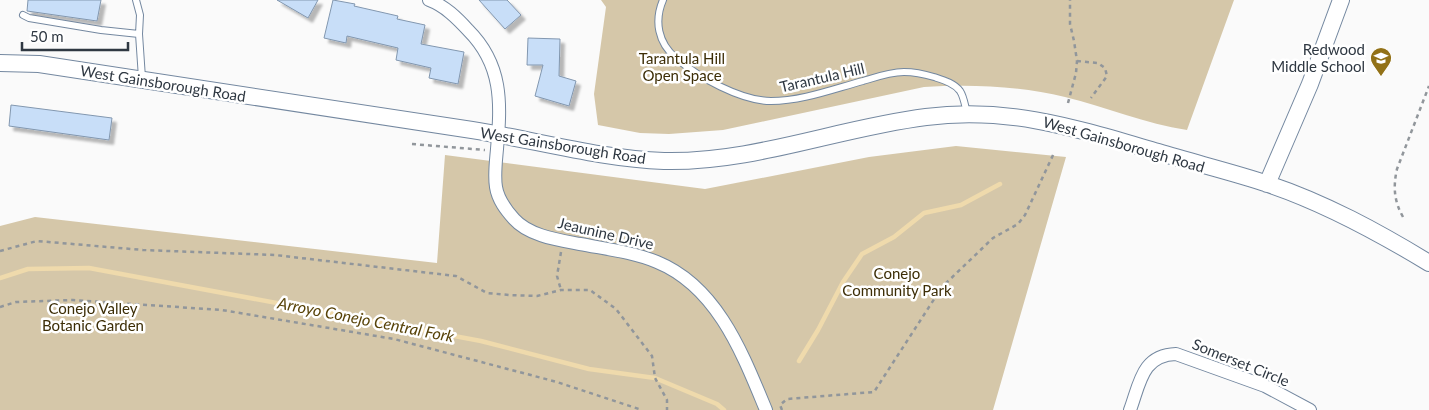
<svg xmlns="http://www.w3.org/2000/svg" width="1429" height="410" font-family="Lato,sans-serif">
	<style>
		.green { fill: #d5c7a9 }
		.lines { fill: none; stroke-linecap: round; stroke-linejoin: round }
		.stream { stroke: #efdaac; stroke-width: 4.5 }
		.building { fill: #c8def8; stroke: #8297af; filter: url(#shadow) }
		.service-casing { stroke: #7488a0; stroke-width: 8 }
		.minor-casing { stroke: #7488a0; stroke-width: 14 }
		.tertiary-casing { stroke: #7488a0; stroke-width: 18 }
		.path { stroke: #91969b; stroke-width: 2.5; stroke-dasharray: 4 4; stroke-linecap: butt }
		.service { stroke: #fff; stroke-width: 6 }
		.minor { stroke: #fff; stroke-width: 12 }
		.tertiary { stroke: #fff; stroke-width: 16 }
		.labels { text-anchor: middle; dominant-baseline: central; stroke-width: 5; stroke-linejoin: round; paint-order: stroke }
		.poi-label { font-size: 15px; fill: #2f3842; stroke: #fff; text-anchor: end }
		.park-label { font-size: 15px; fill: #3c2d06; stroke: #fff }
		.street-label { font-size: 15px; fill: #2f3842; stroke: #fff }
		.water-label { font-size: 16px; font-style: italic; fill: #574208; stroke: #fff }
	</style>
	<defs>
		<filter id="shadow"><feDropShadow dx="4.5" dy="4.5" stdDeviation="1" flood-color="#0004"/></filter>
	</defs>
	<rect width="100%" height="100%" fill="#fafafa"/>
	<!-- green -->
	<path class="green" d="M601,0H1234L1187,130C1146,124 1106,107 1065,97C1020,86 971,84 924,87L723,130L669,134L640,133L598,125L594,94L606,7Z
		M956,146L1066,157L993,410H0V226L35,217L437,263L445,155L705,189L869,157Z"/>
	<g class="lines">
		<!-- stream -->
		<path class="stream" d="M0,278L28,269L89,268L481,341L589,369L655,378L717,404L724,410
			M799,361L818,330L843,282L862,254L894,237L924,213L961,205L1000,184"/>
	</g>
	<!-- building -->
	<path class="building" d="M28,0H101L97,21L27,11Z
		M277,0H318L308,18Z
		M333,0L355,4L354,6L398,16L397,19L425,25L421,44L464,52L458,84L429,78L431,68L396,60L398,48L347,36L346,43L324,38Z
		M479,0H507L521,15L505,29Z
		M528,38L560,39L559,76L576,81L569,106L535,96L543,65H527Z
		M11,105L112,118L109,140L9,126Z"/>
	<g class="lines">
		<!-- service casing -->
		<g class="service-casing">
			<path id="service" d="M136,0L140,15L139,34L142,78
				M663,0C654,21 658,43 676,58C698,77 741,101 771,101C802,101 833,89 863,81C876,77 890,72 904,72C914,72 924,74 934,77C943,80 954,83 960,91C964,97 965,106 967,113
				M23,15L29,18L101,30L139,34"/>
		</g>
		<!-- minor casing -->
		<g class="minor-casing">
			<path id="minor" d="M429,0C445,6 457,18 468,30C503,65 501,103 497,149C496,161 494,175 496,187C498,200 506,210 514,219C529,236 559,240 580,244C606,249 633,252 657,262C718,287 743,355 766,410
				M1130,410C1140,383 1142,355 1176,354L1265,386L1310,410"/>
		</g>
		<!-- tertiary casing -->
		<g class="tertiary-casing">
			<path id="tertiary" d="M0,63L39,64C184,86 328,108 472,130C535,140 602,159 664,161C753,163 838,128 926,117C1010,106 1079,129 1158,152C1194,163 1232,172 1268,184C1325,203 1378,232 1429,263
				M1267,184L1310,84L1341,0"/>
		</g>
		<!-- path -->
		<path class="path" d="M1077,61L1098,63L1105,68L1107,76L1091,98
			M1068,103L1076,73L1077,61L1074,41L1070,24V0
			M412,144L485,150
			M1403,217C1394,201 1393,187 1397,169L1429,86
			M0,251L37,241L143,250L275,255L456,276L487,293L509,295L537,296L561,290H590L616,309L652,356L655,378L667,400V410
			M561,252L557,276L561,290
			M0,307L16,302L73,300L222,310L394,339L557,382L642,410
			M782,410L780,405L787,399L874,392L942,287L993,238L1018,224L1025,215L1054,153"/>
		<!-- service -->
		<use href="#service" class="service"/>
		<!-- minor -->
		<use href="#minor" class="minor"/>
		<!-- tertiary -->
		<use href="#tertiary" class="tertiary"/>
	</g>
	<!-- icons -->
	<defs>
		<g id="school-pin" transform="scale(1.125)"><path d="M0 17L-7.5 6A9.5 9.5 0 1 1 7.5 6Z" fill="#927117" stroke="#fff"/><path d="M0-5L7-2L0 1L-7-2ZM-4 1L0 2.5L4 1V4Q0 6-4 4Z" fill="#fff"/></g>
	</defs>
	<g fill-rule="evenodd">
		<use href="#school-pin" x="1381" y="58"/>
	</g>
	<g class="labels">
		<!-- poi labels -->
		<g class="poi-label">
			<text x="1365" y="49">Redwood<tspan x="1365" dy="17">Middle School</tspan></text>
		</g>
		<!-- park labels -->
		<g class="park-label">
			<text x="682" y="58">Tarantula Hill<tspan x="682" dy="17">Open Space</tspan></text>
			<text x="897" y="273">Conejo<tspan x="897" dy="17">Community Park</tspan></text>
			<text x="93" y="308">Conejo Valley<tspan x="93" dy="17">Botanic Garden</tspan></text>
		</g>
		<!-- street labels -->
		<g class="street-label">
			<text transform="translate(822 77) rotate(-13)">Tarantula Hill</text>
			<text transform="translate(163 83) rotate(9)">West Gainsborough Road</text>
			<text transform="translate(1124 144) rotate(16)">West Gainsborough Road</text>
			<text transform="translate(563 145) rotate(9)">West Gainsborough Road</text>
			<text transform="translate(606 233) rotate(13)">Jeaunine Drive</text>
			<text transform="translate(1241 362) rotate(22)">Somerset Circle</text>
		</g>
		<!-- water labels -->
		<g class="water-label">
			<text transform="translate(366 319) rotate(11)">Arroyo Conejo Central Fork</text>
		</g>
	</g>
	<!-- scale -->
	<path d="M22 42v8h106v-8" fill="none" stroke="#2f3842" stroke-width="2.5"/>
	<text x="30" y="42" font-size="15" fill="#2f3842" stroke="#ffffff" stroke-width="4" paint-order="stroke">50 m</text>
</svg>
